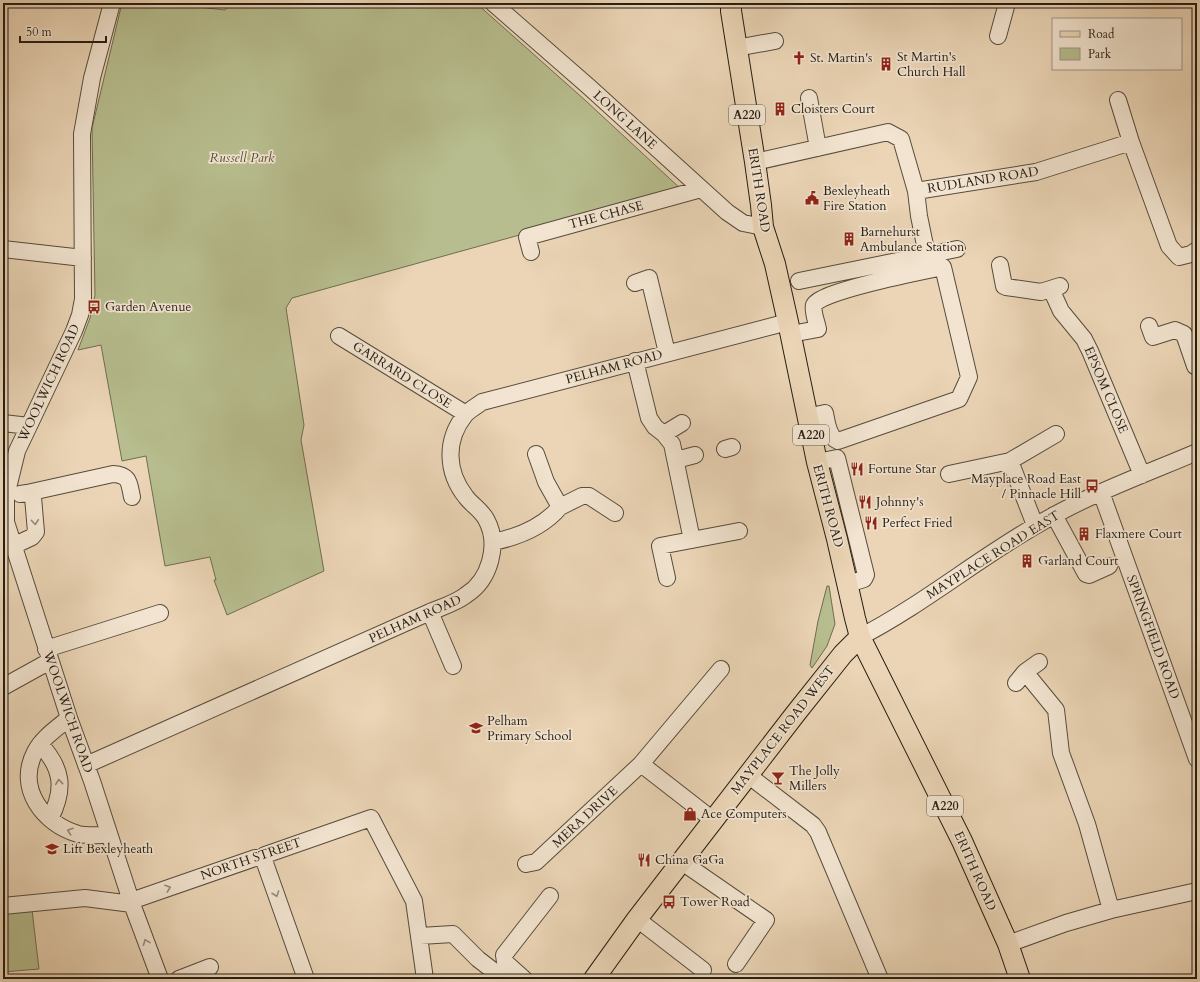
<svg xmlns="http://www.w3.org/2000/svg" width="1200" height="982" font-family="Cardo,serif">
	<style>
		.green { fill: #b7bd8e; stroke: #6e6e51 }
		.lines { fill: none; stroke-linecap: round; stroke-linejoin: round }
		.minor-casing { stroke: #564c3c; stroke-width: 18 }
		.major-casing { stroke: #251e14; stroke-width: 22 }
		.minor { stroke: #f2e4d0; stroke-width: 16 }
		.major { stroke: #ebd5b6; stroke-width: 20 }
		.oneway { stroke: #968b7b }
		.labels { text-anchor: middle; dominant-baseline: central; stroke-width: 3.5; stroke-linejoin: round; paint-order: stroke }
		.shield { fill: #f2e4d0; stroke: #62594c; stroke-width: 1 }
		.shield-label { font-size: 12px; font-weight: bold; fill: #251e14 }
		.poi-label { font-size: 13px; fill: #251e14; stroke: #f2e4d0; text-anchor: start }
		.street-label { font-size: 13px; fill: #251e14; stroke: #f2e4d0 }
		.park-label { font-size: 13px; font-style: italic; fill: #514e39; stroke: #f2e4d0 }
	</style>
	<rect width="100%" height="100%" fill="#ebd5b6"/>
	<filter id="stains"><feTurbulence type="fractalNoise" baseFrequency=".005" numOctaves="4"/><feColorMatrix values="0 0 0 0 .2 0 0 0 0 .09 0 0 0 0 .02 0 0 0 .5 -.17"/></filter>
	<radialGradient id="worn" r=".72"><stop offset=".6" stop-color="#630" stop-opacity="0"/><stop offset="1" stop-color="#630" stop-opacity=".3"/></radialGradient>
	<!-- green -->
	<path class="green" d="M122,3H164L225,10L229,3H476L586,101L682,190L292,298L286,308L304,425L301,440L324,571L227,615L214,580H216L210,557L165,566L146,456L122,461L101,345L78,350L90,318L95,295L92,128Z
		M827,586H829L835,624L827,646L812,668L810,665L818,621Z
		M32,910L39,969L3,972V914Z"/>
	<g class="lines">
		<!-- minor casing -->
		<g class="minor-casing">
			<path id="minor" d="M112,3L92,78L82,134L83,299L80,315L74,331L17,451L6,496V522L69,718L92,781L132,904L160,979
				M493,3L588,86L727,212L743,223L763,227
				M998,36L1007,3
				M736,48L775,41
				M809,98L818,148
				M1118,100L1131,142
				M755,162L888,132L901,139L916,191L1036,172L1131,142L1169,246L1179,257L1191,254L1197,250
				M3,249L83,258
				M531,252L527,237L701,189
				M927,255L957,249
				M1000,265L1004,286L1006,287L1041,292L1060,286
				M799,281L927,255L919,216L916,191
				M635,283L649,278L667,353
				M1051,289L1061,311L1084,339L1090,351L1142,475
				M1149,326L1153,337L1175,330L1184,334L1195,366H1197
				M791,334L818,329C817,323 812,311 814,305C820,291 924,271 943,267L969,377L959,399L838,441C828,437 827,423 825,413L807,417
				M339,336L466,414
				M635,361L649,418L655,427L664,434L672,444L692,540
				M3,423L29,426
				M664,434L682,423
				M725,449L732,447
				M676,460L695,455
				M1010,461L1056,434
				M817,462L837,458L866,575L864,579L848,584
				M949,474L1010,461L1035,525
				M1101,492L1197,759
				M27,493L113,474C130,475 129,483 132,497
				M560,507L582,496H589L615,513
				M1054,515L1086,574L1089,575L1109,566
				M493,542C518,537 543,527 560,507L546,482L536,454
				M13,546L32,537L36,532L33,497L27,493L20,494
				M667,578L660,546L739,531
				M430,612L453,666
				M860,637C922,605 976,560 1037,525C1087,495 1143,475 1197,452
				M46,649L160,613
				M1025,672L1039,662
				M1016,683L1025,672L1056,710L1061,753L1087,824L1111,910
				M3,687L50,661
				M69,718C57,728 42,738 35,752C16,788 43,824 78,834C87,836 99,835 109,835
				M40,744C63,769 65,789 50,819
				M86,765L430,612C442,607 456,603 466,595C490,580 500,544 486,519C481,510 472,505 466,497C446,472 445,440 465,415C469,410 477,406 482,402L788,322
				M748,775L813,825L818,832L880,979
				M713,820L641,764L721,669
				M261,858L265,863L306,979
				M682,862L766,920L736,964
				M526,864L536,862L641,764
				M131,901L255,858H261L265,855L371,818L414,901L425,979
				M3,906L85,898L132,904
				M637,919L703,970
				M420,936L453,934L478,959L504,979
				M1008,944L1066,923L1111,910L1197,891
				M179,979L210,967
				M524,979L505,962L504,955L550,896"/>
		</g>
		<!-- major casing -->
		<g class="major-casing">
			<path id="major" d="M731,3V11L755,162L761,205L763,227L775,264L788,322L817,462L837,539L855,618L860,637L962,841L1008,944L1020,979
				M594,979L637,919L796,713L843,654L860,637"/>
		</g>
		<!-- minor -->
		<use href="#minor" class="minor"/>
		<!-- major -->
		<use href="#major" class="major"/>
	</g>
	<!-- one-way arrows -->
	<defs><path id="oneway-chevron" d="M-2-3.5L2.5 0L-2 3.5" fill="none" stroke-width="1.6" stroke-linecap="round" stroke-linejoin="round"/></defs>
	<g class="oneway">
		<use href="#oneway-chevron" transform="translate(35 522) rotate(85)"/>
		<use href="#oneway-chevron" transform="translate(59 782) rotate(-96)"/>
		<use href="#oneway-chevron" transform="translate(70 831) rotate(-161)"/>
		<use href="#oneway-chevron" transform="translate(168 888) rotate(-19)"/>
		<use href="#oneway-chevron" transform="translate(276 894) rotate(71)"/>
		<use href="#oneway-chevron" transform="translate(146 942) rotate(-111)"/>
	</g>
	<!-- icons -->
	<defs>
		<g id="church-bare" transform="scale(1.08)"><path d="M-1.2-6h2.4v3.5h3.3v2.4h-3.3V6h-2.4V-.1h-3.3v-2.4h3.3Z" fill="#8f2418" stroke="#f2e4d0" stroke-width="2.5" paint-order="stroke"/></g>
		<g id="building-bare" transform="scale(1.08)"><path d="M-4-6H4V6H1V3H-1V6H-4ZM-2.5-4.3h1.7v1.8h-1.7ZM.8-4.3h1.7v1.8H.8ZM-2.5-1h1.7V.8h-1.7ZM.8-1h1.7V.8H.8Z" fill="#8f2418" stroke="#f2e4d0" stroke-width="2.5" paint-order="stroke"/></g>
		<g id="civic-bare" transform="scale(1.08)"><path d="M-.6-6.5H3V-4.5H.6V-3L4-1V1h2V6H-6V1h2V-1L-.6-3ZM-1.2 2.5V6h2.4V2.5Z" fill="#8f2418" stroke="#f2e4d0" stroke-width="2.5" paint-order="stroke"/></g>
		<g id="bus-bare" transform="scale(1.08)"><path d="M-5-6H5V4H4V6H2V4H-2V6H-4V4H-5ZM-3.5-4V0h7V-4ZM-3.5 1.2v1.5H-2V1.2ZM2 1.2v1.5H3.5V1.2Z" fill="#8f2418" stroke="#f2e4d0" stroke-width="2.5" paint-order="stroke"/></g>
		<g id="restaurant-bare" transform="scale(1.08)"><path d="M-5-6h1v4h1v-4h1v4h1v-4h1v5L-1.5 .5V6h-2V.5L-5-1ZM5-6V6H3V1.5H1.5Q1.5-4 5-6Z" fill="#8f2418" stroke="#f2e4d0" stroke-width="2.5" paint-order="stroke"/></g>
		<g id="school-bare" transform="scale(1.08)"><path d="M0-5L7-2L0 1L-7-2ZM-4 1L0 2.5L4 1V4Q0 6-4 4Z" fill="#8f2418" stroke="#f2e4d0" stroke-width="2.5" paint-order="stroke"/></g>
		<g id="bar-bare" transform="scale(1.08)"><path d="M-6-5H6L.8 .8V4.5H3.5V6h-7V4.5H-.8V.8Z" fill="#8f2418" stroke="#f2e4d0" stroke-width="2.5" paint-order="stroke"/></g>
		<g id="shop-bare" transform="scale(1.08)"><path d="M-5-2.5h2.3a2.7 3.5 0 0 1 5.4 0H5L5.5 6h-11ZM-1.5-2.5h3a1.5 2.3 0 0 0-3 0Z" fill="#8f2418" stroke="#f2e4d0" stroke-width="2.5" paint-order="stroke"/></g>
	</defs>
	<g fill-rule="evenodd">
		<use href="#church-bare" x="799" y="58"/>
		<use href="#building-bare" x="886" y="64"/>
		<use href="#building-bare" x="780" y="109"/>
		<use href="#civic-bare" x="812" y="198"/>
		<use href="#building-bare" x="849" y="239"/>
		<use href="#bus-bare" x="94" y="307"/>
		<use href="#restaurant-bare" x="857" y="469"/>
		<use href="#bus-bare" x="1092" y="486"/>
		<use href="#restaurant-bare" x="865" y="502"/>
		<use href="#restaurant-bare" x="871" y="523"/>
		<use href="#building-bare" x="1084" y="534"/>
		<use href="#building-bare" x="1027" y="561"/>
		<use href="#school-bare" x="476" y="728"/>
		<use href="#bar-bare" x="778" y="778"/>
		<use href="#shop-bare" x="690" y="814"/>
		<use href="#school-bare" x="52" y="849"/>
		<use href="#restaurant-bare" x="644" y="860"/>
		<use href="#bus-bare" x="669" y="902"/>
	</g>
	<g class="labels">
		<!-- shield labels -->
		<g class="shield">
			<rect x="729" y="105" width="36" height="20" rx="3"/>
			<rect x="793" y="425" width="36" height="20" rx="3"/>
			<rect x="927" y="796" width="36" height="20" rx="3"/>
		</g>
		<g class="shield-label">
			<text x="747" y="115">A220</text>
			<text x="811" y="435">A220</text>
			<text x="945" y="806">A220</text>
		</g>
		<!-- poi labels -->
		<g class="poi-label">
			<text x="897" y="57">St Martin's<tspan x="897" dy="15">Church Hall</tspan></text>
			<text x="810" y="58">St. Martin's</text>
			<text x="791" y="109">Cloisters Court</text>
			<text x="823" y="191">Bexleyheath<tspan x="823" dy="15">Fire Station</tspan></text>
			<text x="860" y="232">Barnehurst<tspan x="860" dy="15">Ambulance Station</tspan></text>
			<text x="105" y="307">Garden Avenue</text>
			<text x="868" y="469">Fortune Star</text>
			<text x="1081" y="479" text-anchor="end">Mayplace Road East<tspan x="1081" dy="15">/ Pinnacle Hill</tspan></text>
			<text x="876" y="502">Johnny's</text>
			<text x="882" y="523">Perfect Fried</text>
			<text x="1095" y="534">Flaxmere Court</text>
			<text x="1038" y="561">Garland Court</text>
			<text x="487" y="721">Pelham<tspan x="487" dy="15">Primary School</tspan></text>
			<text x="789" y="771">The Jolly<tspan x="789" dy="15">Millers</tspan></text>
			<text x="701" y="814">Ace Computers</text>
			<text x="63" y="849">Lift Bexleyheath</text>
			<text x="655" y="860">China GaGa</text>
			<text x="680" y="902">Tower Road</text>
		</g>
		<!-- street labels -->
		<g class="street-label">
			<text transform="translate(625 120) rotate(42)">LONG LANE</text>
			<text transform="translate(983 180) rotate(-9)">RUDLAND ROAD</text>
			<text transform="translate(759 190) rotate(81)">ERITH ROAD</text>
			<text transform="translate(606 215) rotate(-15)">THE CHASE</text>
			<text transform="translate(614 367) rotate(-15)">PELHAM ROAD</text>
			<text transform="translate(402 375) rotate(32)">GARRARD CLOSE</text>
			<text transform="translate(49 383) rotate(-65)">WOOLWICH ROAD</text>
			<text transform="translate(1106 390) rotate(67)">EPSOM CLOSE</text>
			<text transform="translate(828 506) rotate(75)">ERITH ROAD</text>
			<text transform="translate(993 555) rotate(-32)">MAYPLACE ROAD EAST</text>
			<text transform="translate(415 619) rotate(-24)">PELHAM ROAD</text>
			<text transform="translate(1153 637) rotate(70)">SPRINGFIELD ROAD</text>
			<text transform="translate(68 712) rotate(71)">WOOLWICH ROAD</text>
			<text transform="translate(783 730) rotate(-52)">MAYPLACE ROAD WEST</text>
			<text transform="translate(585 817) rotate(-43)">MERA DRIVE</text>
			<text transform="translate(251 859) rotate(-19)">NORTH STREET</text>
			<text transform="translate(975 871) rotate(66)">ERITH ROAD</text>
		</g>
		<!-- park labels -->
		<g class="park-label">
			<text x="242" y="158">Russell Park</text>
		</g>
	</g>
	<!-- margin -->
	<rect width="1200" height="982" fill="none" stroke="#ebd5b6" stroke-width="16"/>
	<rect x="4" y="4" width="1192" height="974" fill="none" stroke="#251e14" stroke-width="2"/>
	<rect x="8" y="8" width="1184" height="966" fill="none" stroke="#251e14"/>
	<!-- legend -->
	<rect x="1052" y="18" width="130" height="52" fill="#f2e4d0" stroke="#a09585"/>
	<rect x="1060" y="31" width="20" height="6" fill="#ebd5b6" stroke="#a09585"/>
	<text x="1088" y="38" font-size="12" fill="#251e14">Road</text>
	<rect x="1060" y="48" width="20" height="12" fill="#b7bd8e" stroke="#a09585"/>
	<text x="1088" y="58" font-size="12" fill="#251e14">Park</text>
	<!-- scale -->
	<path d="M20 36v6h86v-6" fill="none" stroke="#251e14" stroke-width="2"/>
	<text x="26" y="36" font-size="12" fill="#251e14" stroke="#f2e4d0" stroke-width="3" paint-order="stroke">50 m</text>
	<rect width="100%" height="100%" filter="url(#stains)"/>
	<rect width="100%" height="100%" fill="url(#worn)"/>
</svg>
